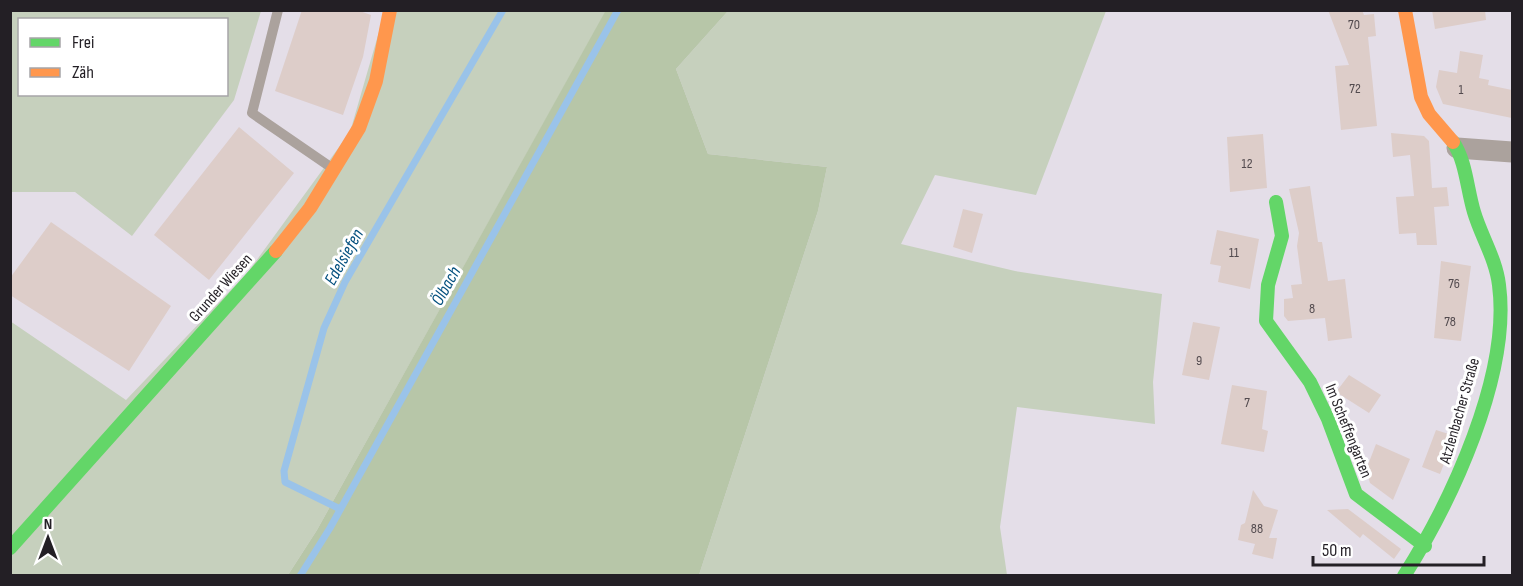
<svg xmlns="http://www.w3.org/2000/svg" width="1523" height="586" font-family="'Sofia Sans Condensed',sans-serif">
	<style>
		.green { fill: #c6d0bd; fill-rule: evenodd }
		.forest { fill: #b7c6a8 }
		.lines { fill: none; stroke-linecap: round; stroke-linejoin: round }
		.stream { stroke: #9ac3e9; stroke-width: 7 }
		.building { fill: #ddcdc9 }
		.lane { stroke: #aba29d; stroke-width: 10 }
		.street { stroke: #aba29d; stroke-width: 21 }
		.fast { stroke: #63d668; stroke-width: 14 }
		.slow { stroke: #ff974d; stroke-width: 14 }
		.labels { text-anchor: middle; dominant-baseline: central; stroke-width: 6; stroke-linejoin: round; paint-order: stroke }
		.number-label { font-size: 14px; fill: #524a4e }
		.street-label { font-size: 16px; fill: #231f25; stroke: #fff }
		.water-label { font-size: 18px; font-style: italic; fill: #04507e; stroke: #fff }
	</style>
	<rect width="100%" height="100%" fill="#e4dee8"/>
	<!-- green -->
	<path class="green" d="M11,10L261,11L234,100L132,236L75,192H11ZM20,20H226V94H20Z
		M385,11H606L317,530L288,575H11L10,321L126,400L248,272L350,132Z
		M728,11H1106L1036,195L935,175L901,244L1015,271L1162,294L1153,382L1155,424L1017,407L1000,527L1007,575H699L818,211L827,167L708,154L676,69Z"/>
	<!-- forest -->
	<path class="forest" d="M606,10L728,11L676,69L708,154L827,167L818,211L699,575H288L317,530Z"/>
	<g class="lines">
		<!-- stream -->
		<path class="stream" d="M340,509L285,482L284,471L324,328L345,282L503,10
			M300,576L330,528L618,10"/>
	</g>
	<!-- building -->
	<path class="building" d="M302,10H357L371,15L363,57L343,115L275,91Z
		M1328,10H1362L1364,15L1374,14L1376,36L1368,37L1377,126L1341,130L1335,66L1349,65Z
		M1432,10H1485L1486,20L1435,29Z
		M1460,51L1483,55L1479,78L1489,80L1488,85L1512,90V118L1443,104L1436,87L1439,70L1457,73Z
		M239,127L294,173L209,280L154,235Z
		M1391,133L1424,136L1429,141L1432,188L1447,187L1449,206L1434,207L1437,245H1417L1416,233L1399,234L1396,197L1414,196L1410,155L1393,157Z
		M1263,134L1267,188L1230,192L1227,137Z
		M1310,186L1318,242H1322L1328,281L1345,279L1352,338L1328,341L1325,318L1288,321L1284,316V299L1293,298L1291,285L1302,284L1297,246L1299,233L1289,189Z
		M963,209L983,214L972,253L953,247Z
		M51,222L171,306L129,371L10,295V278Z
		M1217,230L1259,239L1250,289L1218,282L1221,266L1210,264Z
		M1441,261L1471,266L1461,341L1434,338Z
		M1193,322L1220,327L1209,380L1182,375Z
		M1349,375L1381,395L1369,413L1336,392Z
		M1232,385L1267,391L1262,429L1268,431L1264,452L1221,444Z
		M1436,430L1455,436L1440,474L1422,467Z
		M1376,444L1410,459L1393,500L1370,483L1366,470Z
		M1253,490L1264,506L1278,510L1269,538H1277L1273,559L1252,554L1255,544L1238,540L1241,525L1245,523Z
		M1348,509L1401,549L1394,559L1363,534L1360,538L1327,510Z"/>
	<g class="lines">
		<!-- lane -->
		<path class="lane" d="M278,10L252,113L332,168"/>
		<!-- street -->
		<path class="street" d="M1457,148L1512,152"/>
		<!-- fast -->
		<path class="fast" d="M1276,202L1282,236L1268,285L1266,321L1310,382L1328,419L1356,494L1425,546
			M10,548L276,251
			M1404,576C1451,502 1511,375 1499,285C1496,259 1481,236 1474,212C1467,189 1466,161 1453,142"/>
		<!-- slow -->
		<path class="slow" d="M1405,10L1421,97L1429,114L1453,142
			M276,251L310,208L359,128L376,81L390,10"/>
	</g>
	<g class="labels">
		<!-- number labels -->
		<g class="number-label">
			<text x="1354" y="24">70</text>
			<text x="1355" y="88">72</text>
			<text x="1461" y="89">1</text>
			<text x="1247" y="163">12</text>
			<text x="1234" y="252">11</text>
			<text x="1454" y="283">76</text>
			<text x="1312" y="308">8</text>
			<text x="1450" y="321">78</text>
			<text x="1199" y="360">9</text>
			<text x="1247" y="402">7</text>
			<text x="1257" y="528">88</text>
		</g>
		<!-- street labels -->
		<g class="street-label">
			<text transform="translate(221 288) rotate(-48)">Grunder Wiesen</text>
			<text transform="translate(1460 411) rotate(-74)">Atzlenbacher Straße</text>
			<text transform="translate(1348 431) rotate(68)">Im Scheffengarten</text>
		</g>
		<!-- water labels -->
		<g class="water-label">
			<text transform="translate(344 257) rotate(-61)">Edelsiefen</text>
			<text transform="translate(446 286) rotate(-61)">Ölbach</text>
		</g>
	</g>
	<!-- border -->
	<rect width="1523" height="586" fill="none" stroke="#231f25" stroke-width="24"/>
	<!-- legend -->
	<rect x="18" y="18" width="210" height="78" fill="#ffffff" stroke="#a7a5a8" stroke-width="1.5"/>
	<rect x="30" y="38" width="30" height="9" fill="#63d668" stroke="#a7a5a8" stroke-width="1.5"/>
	<text x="72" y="48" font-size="18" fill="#231f25">Frei</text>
	<rect x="30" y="68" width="30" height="9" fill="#ff974d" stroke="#a7a5a8" stroke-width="1.5"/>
	<text x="72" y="78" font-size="18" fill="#231f25">Zäh</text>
	<!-- north arrow -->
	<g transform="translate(48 538)" stroke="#ffffff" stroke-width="4.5" paint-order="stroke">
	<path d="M0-4.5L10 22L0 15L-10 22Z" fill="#231f25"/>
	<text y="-9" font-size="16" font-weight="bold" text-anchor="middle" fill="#231f25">N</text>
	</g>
	<!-- scale -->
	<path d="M1313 556v9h171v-9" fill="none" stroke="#231f25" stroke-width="3"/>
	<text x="1322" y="556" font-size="18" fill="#231f25" stroke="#ffffff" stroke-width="4.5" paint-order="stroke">50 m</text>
</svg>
